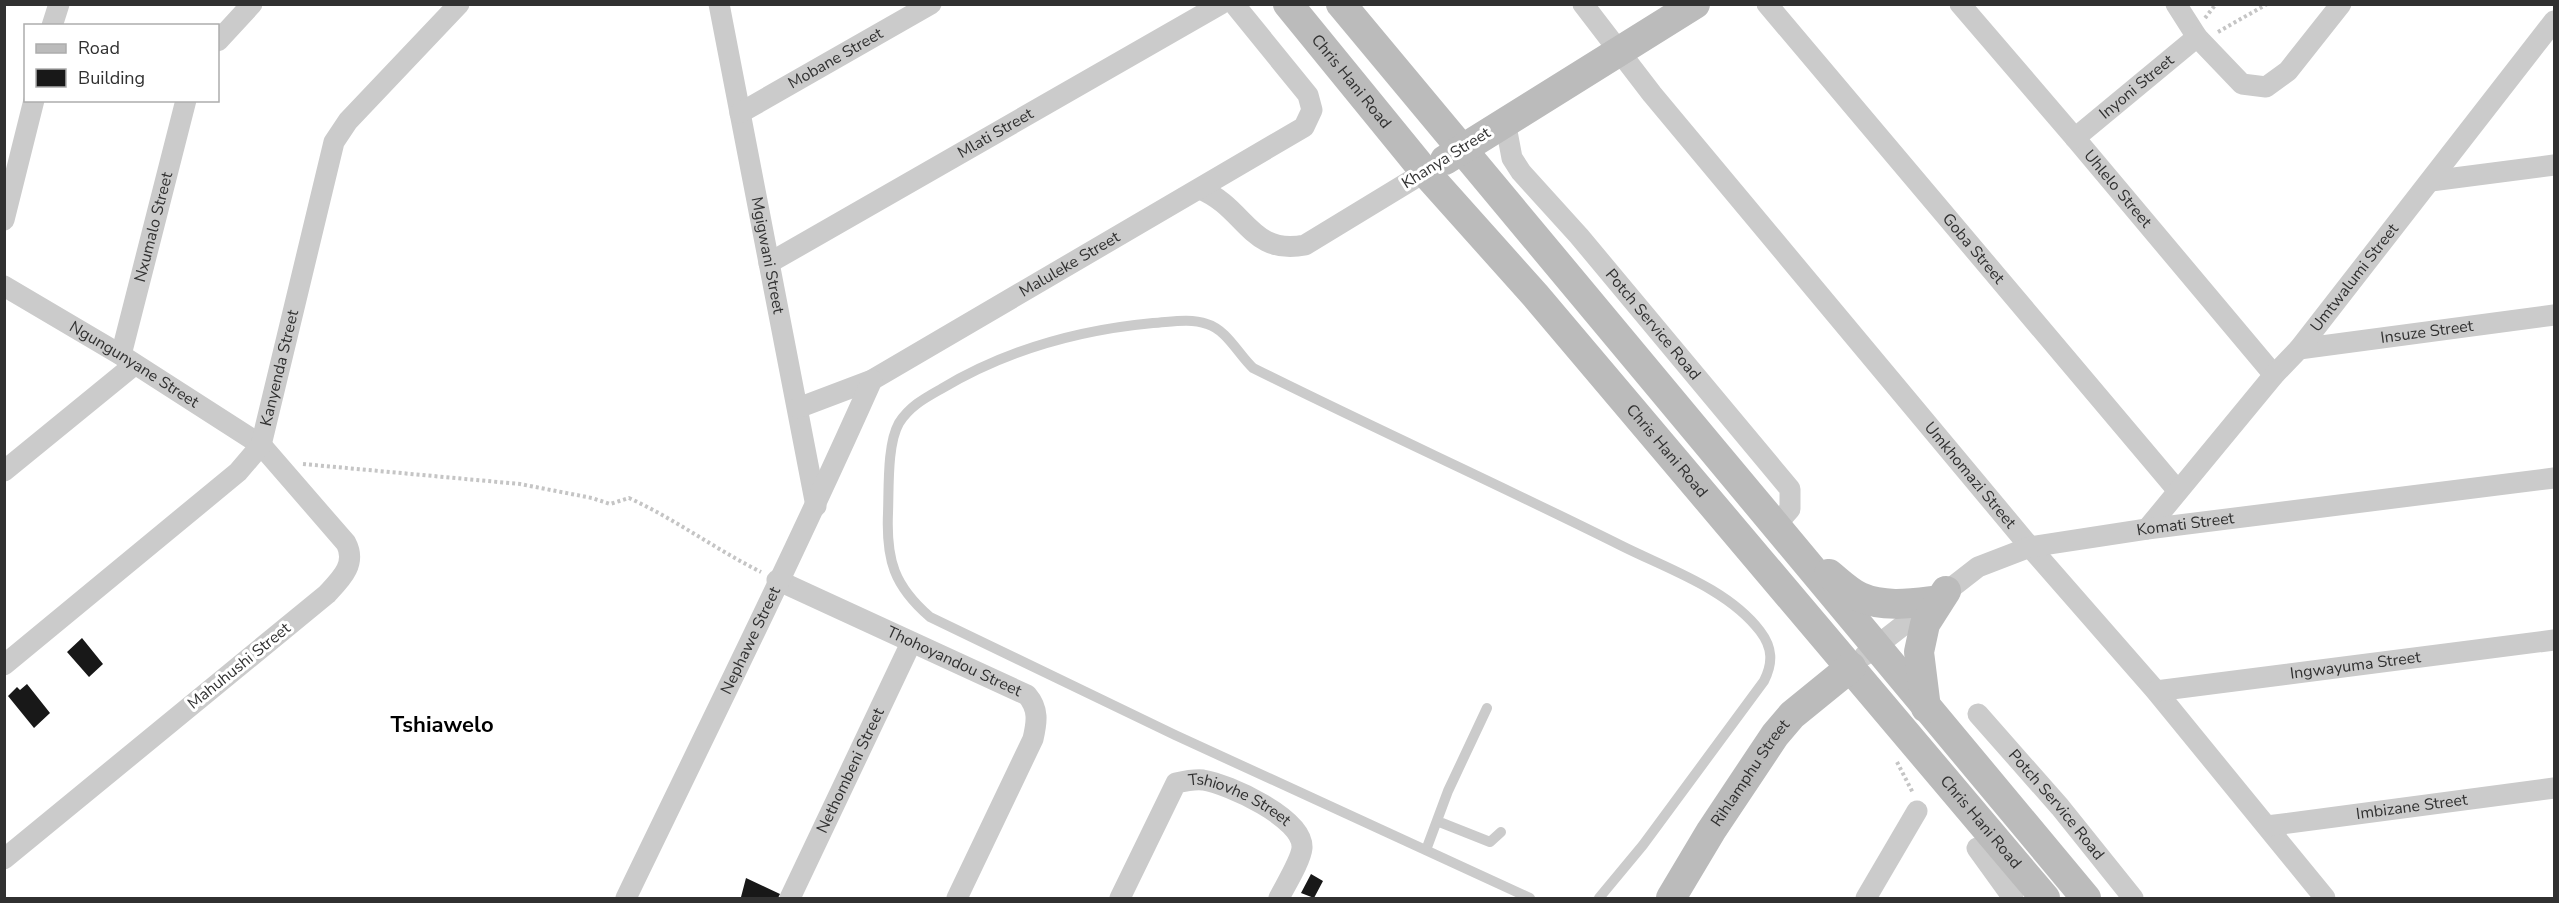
<svg xmlns="http://www.w3.org/2000/svg" width="2559" height="903" font-family="'Nunito Sans',sans-serif">
	<style>
		.building { fill: #181818 }
		.lines { fill: none; stroke-linecap: round; stroke-linejoin: round }
		.path { stroke: #c5c5c5; stroke-width: 4; stroke-dasharray: 3 3; stroke-linecap: butt }
		.lane { stroke: #cbcbcb; stroke-width: 10 }
		.street { stroke: #cbcbcb; stroke-width: 21 }
		.secondary { stroke: #bbb; stroke-width: 30 }
		.labels { text-anchor: middle; dominant-baseline: central; stroke-width: 6; stroke-linejoin: round; paint-order: stroke }
		.street-label { font-size: 16px; fill: #313131; stroke: #fff }
		.district-label { font-size: 22px; font-weight: bold; fill: #000; stroke: #fff }
	</style>
	<rect width="100%" height="100%" fill="#fff"/>
	<!-- building -->
	<path class="building" d="M82,638L103,664L89,677L67,652Z
		M27,684L50,713L34,728L8,696L17,687L20,690Z
		M1311,874L1323,881L1314,898L1301,893Z
		M746,878L780,894L778,898L741,897Z"/>
	<g class="lines">
		<!-- path -->
		<path class="path" d="M2205,18L2216,4
			M2218,32L2267,4
			M303,464L520,484L592,498L610,504L629,498C675,519 715,549 761,572
			M1897,762L1913,793"/>
		<!-- lane -->
		<path class="lane" d="M1437,821L1490,842L1501,832
			M1426,850L1448,791L1487,708
			M1530,898L1175,735L930,617C894,586 886,560 888,513C889,488 887,444 899,423C910,406 925,398 941,389C1006,350 1078,330 1153,323C1171,322 1190,318 1207,324C1227,330 1238,354 1253,368C1375,429 1500,485 1622,546C1668,569 1728,589 1760,631C1773,648 1773,663 1764,681L1643,845L1599,898"/>
		<!-- street -->
		<g class="street">
			<path id="s1" d="M719,4L816,506"/>
			<path id="s2" d="M1583,4L1652,94L2030,547L2156,691L2325,898"/>
			<path id="s3" d="M1767,4L2178,491"/>
			<path id="s4" d="M1960,4L2075,138L2274,375"/>
			<path d="M2176,4L2197,37L2242,84L2266,87L2288,71L2341,4"/>
			<path d="M52,26L59,4"/>
			<path d="M218,41L252,4"/>
			<path id="s5" d="M740,113L931,4"/>
			<path id="s6" d="M1505,121L1512,158L1521,172L1579,236L1790,489V509L1775,526"/>
			<path id="s7" d="M2075,138L2197,37"/>
			<path d="M2431,181L2554,165"/>
			<path d="M1200,189C1246,208 1250,256 1305,245L1425,172"/>
			<path d="M4,220L34,100"/>
			<path id="s8" d="M769,263L1221,4"/>
			<path id="s9" d="M4,286L121,355L261,445L346,543C357,564 341,579 327,594L4,859"/>
			<path id="s10" d="M2299,349L2554,315"/>
			<path id="s11" d="M121,355L186,100"/>
			<path id="s12" d="M798,408L872,380L1304,127L1312,110L1308,95L1234,4"/>
			<path d="M4,471L134,365"/>
			<path id="s13" d="M2147,529L2274,375L2299,349L2554,21"/>
			<path id="s14" d="M777,580L1027,695C1039,709 1037,722 1033,739L957,898"/>
			<path id="s15" d="M1865,655L1978,567L2030,547L2147,529L2554,478"/>
			<path id="s16" d="M4,665L238,472L261,445L334,142L348,121L459,4"/>
			<path id="s17" d="M2156,691L2554,640"/>
			<path id="s18" d="M1978,714L2060,807L2133,898"/>
			<path id="s19" d="M2267,826L2554,788"/>
			<path d="M1977,848L2013,898"/>
			<path id="s20" d="M626,898C709,726 794,555 872,380"/>
			<path id="s21" d="M790,898L911,643"/>
			<path id="s22" d="M1120,898L1176,783C1185,781 1194,779 1203,780C1228,784 1304,818 1302,848C1301,860 1285,886 1279,898"/>
			<path d="M1866,898L1917,811"/>
		</g>
		<!-- secondary -->
		<g class="secondary">
			<path id="s23" d="M1288,4L1425,172L1535,295L2045,898"/>
			<path d="M1341,4C1591,301 1836,601 2086,898"/>
			<path d="M1445,160L1695,4"/>
			<path d="M1829,574C1839,582 1849,592 1860,597C1882,607 1908,604 1931,601"/>
			<path d="M1926,708L1919,652L1925,624L1946,591"/>
			<path id="s24" d="M1671,898L1711,831L1775,735L1792,715L1851,667"/>
		</g>
	</g>
	<g class="labels">
		<!-- street labels -->
		<g class="street-label">
			<text stroke="none"><textPath href="#s5" startOffset="110">Mobane Street</textPath></text>
			<text stroke="none"><textPath href="#s23" startOffset="100">Chris Hani Road</textPath></text>
			<text stroke="none"><textPath href="#s7" startOffset="80">Inyoni Street</textPath></text>
			<text stroke="none"><textPath href="#s8" startOffset="261">Mlati Street</textPath></text>
			<text transform="translate(1446 158) rotate(-32)">Khanya Street</text>
			<text stroke="none"><textPath href="#s4" startOffset="243">Uhlelo Street</textPath></text>
			<text stroke="none"><textPath href="#s11" startOffset="132">Nxumalo Street</textPath></text>
			<text stroke="none"><textPath href="#s3" startOffset="320">Goba Street</textPath></text>
			<text stroke="none"><textPath href="#s1" startOffset="256">Mgigwani Street</textPath></text>
			<text stroke="none"><textPath href="#s12" startOffset="308">Maluleke Street</textPath></text>
			<text stroke="none"><textPath href="#s13" startOffset="326">Umtwalumi Street</textPath></text>
			<text stroke="none"><textPath href="#s6" startOffset="256">Potch Service Road</textPath></text>
			<text stroke="none"><textPath href="#s10" startOffset="129">Insuze Street</textPath></text>
			<text stroke="none"><textPath href="#s9" startOffset="152">Ngungunyane Street</textPath></text>
			<text stroke="none"><textPath href="#s16" startOffset="418">Kanyenda Street</textPath></text>
			<text stroke="none"><textPath href="#s23" startOffset="586">Chris Hani Road</textPath></text>
			<text stroke="none"><textPath href="#s2" startOffset="610">Umkhomazi Street</textPath></text>
			<text stroke="none"><textPath href="#s15" startOffset="356">Komati Street</textPath></text>
			<text stroke="none"><textPath href="#s20" startOffset="286">Nephawe Street</textPath></text>
			<text stroke="none"><textPath href="#s14" startOffset="195">Thohoyandou Street</textPath></text>
			<text stroke="none"><textPath href="#s17" startOffset="201">Ingwayuma Street</textPath></text>
			<text transform="translate(239 666) rotate(-39)">Mahuhushi Street</text>
			<text stroke="none"><textPath href="#s21" startOffset="141">Nethombeni Street</textPath></text>
			<text stroke="none"><textPath href="#s24" startOffset="148">Rihlamphu Street</textPath></text>
			<text stroke="none"><textPath href="#s22" startOffset="196">Tshiovhe Street</textPath></text>
			<text stroke="none"><textPath href="#s18" startOffset="120">Potch Service Road</textPath></text>
			<text stroke="none"><textPath href="#s19" startOffset="146">Imbizane Street</textPath></text>
			<text stroke="none"><textPath href="#s23" startOffset="1072">Chris Hani Road</textPath></text>
		</g>
		<!-- district labels -->
		<g class="district-label">
			<text x="442" y="725">Tshiawelo</text>
		</g>
	</g>
	<!-- border -->
	<rect width="2559" height="903" fill="none" stroke="#313131" stroke-width="12"/>
	<!-- legend -->
	<rect x="24" y="24" width="195" height="78" fill="#ffffff" stroke="#adadad" stroke-width="1.5"/>
	<rect x="36" y="44" width="30" height="9" fill="#bbbbbb" stroke="#adadad" stroke-width="1.5"/>
	<text x="78" y="54" font-size="18" fill="#313131">Road</text>
	<rect x="36" y="69" width="30" height="18" fill="#181818" stroke="#adadad" stroke-width="1.5"/>
	<text x="78" y="84" font-size="18" fill="#313131">Building</text>
</svg>
